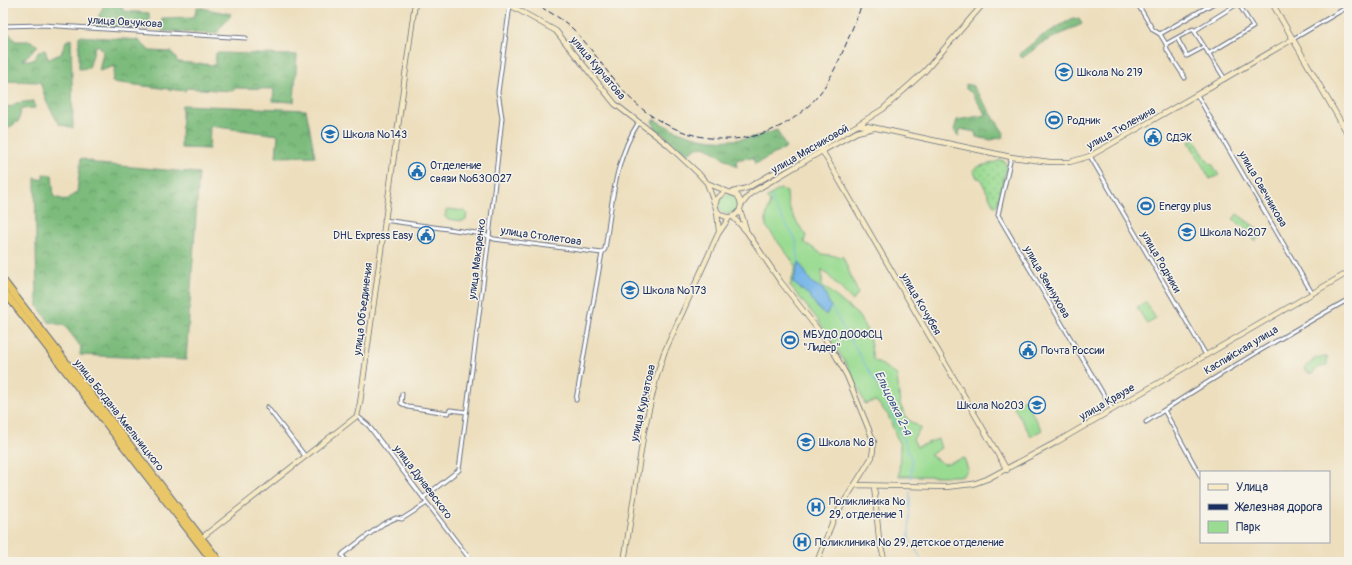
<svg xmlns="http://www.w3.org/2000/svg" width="1352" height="565" font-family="Pangolin,sans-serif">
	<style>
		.green { fill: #9adb92; stroke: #5a8578 }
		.forest { fill: url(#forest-crowns); stroke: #4b756d }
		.park { fill: url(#park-dots); stroke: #5a8578 }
		.water { fill: #76b5e9; stroke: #4872a4 }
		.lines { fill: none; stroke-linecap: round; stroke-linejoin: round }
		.stream { stroke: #76b5e9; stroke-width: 1 }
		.street-casing { stroke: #646d80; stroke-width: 5 }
		.secondary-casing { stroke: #646d80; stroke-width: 6 }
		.highway-casing { stroke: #646d80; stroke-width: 8 }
		.street { stroke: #fff; stroke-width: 3 }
		.secondary { stroke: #f6e9c3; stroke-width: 4.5 }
		.highway { stroke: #e9c769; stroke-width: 6 }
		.rail { stroke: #1b2f5e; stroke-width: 1; stroke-dasharray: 6 3; stroke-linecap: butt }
		.labels { text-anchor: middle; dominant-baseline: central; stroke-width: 3; stroke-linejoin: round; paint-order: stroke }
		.street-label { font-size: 11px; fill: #1b2f5e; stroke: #f7f3e8 }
		.poi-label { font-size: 11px; fill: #1b2f5e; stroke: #f7f3e8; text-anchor: start }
		.water-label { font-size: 12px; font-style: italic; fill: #365788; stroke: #f7f3e8 }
	</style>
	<defs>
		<pattern id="forest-crowns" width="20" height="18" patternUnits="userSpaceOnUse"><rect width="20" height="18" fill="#7bbb7c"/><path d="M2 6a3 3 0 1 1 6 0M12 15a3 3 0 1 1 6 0" fill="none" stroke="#649869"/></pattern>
		<pattern id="park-dots" width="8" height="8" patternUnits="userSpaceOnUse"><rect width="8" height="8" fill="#9adb92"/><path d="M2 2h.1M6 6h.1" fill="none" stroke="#84bc80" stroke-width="1.8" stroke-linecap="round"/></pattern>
	</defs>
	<rect width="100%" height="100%" fill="#f7f3e8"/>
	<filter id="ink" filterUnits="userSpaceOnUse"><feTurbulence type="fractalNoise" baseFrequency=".025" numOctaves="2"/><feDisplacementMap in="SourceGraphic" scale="8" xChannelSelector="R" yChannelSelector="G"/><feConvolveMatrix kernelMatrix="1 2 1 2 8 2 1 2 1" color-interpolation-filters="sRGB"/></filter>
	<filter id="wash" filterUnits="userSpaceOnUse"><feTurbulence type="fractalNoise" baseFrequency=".012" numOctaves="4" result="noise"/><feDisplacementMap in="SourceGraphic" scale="16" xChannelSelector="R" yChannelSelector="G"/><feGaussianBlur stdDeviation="0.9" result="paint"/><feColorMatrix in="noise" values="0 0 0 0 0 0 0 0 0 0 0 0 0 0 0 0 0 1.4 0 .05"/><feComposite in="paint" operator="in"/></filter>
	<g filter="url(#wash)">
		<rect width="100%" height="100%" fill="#eddfbe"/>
		<!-- green -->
		<path class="green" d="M780,189L787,192C787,210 796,221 806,235L804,242L822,254L843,257L858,293L853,301L822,269V285L858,315L869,334L873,359L897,375L900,404L907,419L921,428L913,439L917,447L938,439L941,448L930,455L944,464L964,458L968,469L963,476H899L900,446L888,415L876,401L865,404L849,368L818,320L790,286L796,266L766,226V217L770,202L766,198Z
			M718 204a10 10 0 1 1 20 0a10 10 0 1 1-20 0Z
			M448,209L465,211L467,213L466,219L463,221L447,219L445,217L446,210Z
			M1146,302L1156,319L1147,324L1137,307Z
			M1024,399L1042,430L1031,436L1013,406Z"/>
		<!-- forest -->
		<path class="forest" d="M105,3H121L123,11L149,13V30L94,26Z
			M197,7L231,14C227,23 220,26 217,34L162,31V18L194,17Z
			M1073,18L1079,19L1082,24L1044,42L1022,58L1019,54L1042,36Z
			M9,33L15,41H31L38,46L23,60H34L39,51L45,50L48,59L61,54L66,41L71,39L73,128L59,124L47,103L40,82L3,81V34Z
			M79,36L138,40L150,51L172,52L178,62L215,65L216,53L297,55L294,102L273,101L274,89L236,88L232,91L186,88L185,91L112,82L115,66L99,71L103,52L99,45L95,47L89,68L79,69Z
			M966,84L973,86L1004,133L1003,137L991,140L976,137L975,132L960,129L959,137L954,130L957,120L986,115L972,93L966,89Z
			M34,101L35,108L21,109L19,121L7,129L6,138L3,139V105L11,107L16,103Z
			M182,105L306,110L315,156L276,157L278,135L210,126L209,149L181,148Z
			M655,120C697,144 732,146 777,130L786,148L755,164L753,158L739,159L736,162L737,167L707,147L695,148L687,154L656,129L652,121Z
			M81,158L99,164L199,173L186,360L80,355L81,347L65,326L49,322L37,305L35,178L43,180V174L52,175L54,197L66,200L77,192Z"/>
		<!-- park -->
		<path class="park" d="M1194,139L1209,163L1212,164L1219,175L1210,179L1189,142Z
			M1000,160L1004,161L1007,166L997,206H994L980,178H977L973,170C979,164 992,165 1000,160Z
			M1237,214L1265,234L1254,241L1252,233L1233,220Z
			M1320,357H1327V365L1318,368L1312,374L1307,372L1305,368L1315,358Z"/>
		<!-- water -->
		<path class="water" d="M799,262L812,283L823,289L831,307L826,315L817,307L809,295L793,283Z"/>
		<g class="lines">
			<!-- stream -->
			<path class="stream" d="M771,196L774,205L796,240L799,263
				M831,307L878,386L902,436L912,461L911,478
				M910,492L909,538L923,562"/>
		</g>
	</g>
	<g filter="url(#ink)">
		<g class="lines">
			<!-- street casing -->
			<g class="street-casing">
				<path id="street" d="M1137,3L1153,30L1160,34L1166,44L1193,29L1225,79
					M3,26L43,25L246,38
					M1194,31L1239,3
					M1160,34L1214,3
					M1177,38L1187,56L1204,47
					M1293,39L1349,6
					M1166,44L1167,50L1185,78
					M1208,54L1253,27L1238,3
					M1197,95L1312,293
					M1090,156L1206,355
					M1011,157L998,215L1112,409
					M384,220L483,234L494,239L602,253
					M402,394L401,403L408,407L448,413L450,410L466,412
					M576,400L602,253L605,249C612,206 614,159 639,122
					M267,407L305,456
					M1164,410L1201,477
					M357,416L368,425L472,562
					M1146,422C1212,378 1280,338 1349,299
					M423,498L459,470L489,237L502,118L498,92L510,5
					M347,562L342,555L344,553L383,524L396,518L402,519L427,503"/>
			</g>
			<!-- secondary casing -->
			<g class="secondary-casing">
				<path id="secondary" d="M506,3L556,31L615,104L667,144L698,173L707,183L717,211C730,226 749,210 737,195L726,191L717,198L716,203
					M1272,3L1349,136
					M859,124L883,109L925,71L984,3
					M820,147L1007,470
					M707,183L726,191
					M733,192L747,188L858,125L867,126L1011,157L1050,162H1070L1090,156L1106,147L1293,39
					M742,204L751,193L822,151L857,132L874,128
					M740,210L746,229
					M717,212L719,232
					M733,217L747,232L780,281L823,336L836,356L847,376L874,442L872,457L834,518L817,562
					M855,485L946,487L973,484L987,479L1055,443L1349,272
					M874,486L879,539L885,562
					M200,539L357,416L360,403L415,3
					M624,562L644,431L656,379L664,353L718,234L729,218"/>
			</g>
			<!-- highway casing -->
			<g class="highway-casing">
				<path id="highway" d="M3,280L220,562
					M3,290L213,562"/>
			</g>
			<!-- street -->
			<use href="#street" class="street"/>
			<!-- secondary -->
			<use href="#secondary" class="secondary"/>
			<!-- highway -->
			<use href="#highway" class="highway"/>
			<!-- rail -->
			<path class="rail" d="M533,3C548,11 565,20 576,32C596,53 611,80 632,100C684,150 766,155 816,98C838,72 849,34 863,3"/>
		</g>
	</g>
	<!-- icons -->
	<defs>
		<g id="school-ring" transform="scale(0.9)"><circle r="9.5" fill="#f7f3e8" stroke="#1f6fb2" stroke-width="1.5"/><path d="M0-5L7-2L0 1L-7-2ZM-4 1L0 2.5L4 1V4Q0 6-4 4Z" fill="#1f6fb2"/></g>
		<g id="stadium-ring" transform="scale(0.9)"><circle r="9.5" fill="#f7f3e8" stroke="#1f6fb2" stroke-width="1.5"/><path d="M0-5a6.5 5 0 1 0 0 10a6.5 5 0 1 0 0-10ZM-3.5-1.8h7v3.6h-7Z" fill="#1f6fb2"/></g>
		<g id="civic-ring" transform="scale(0.9)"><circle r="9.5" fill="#f7f3e8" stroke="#1f6fb2" stroke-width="1.5"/><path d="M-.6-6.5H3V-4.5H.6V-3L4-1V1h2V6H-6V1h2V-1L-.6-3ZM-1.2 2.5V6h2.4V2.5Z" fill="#1f6fb2"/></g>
		<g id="hospital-ring" transform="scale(0.9)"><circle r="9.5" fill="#f7f3e8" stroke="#1f6fb2" stroke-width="1.5"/><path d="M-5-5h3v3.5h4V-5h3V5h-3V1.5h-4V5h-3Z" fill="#1f6fb2"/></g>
	</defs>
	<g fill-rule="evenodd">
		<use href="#school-ring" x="1064" y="72"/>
		<use href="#stadium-ring" x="1054" y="120"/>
		<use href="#school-ring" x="330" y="134"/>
		<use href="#civic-ring" x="1153" y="137"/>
		<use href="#civic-ring" x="417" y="171"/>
		<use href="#stadium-ring" x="1146" y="206"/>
		<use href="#school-ring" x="1187" y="232"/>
		<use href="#civic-ring" x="426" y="235"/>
		<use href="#school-ring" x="630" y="290"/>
		<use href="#stadium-ring" x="790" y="340"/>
		<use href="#civic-ring" x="1028" y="350"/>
		<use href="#school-ring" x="1037" y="405"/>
		<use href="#school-ring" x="806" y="442"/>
		<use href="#hospital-ring" x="816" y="507"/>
		<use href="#hospital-ring" x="802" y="542"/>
	</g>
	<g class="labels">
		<!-- street labels -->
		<g class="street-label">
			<text transform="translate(125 22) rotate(3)">улица Овчукова</text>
			<text transform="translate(598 68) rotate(50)">улица Курчатова</text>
			<text transform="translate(1121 128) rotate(-29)">улица Тюленина</text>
			<text transform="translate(810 149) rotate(-30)">улица Мясниковой</text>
			<text transform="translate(1263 189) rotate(60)">улица Свечникова</text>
			<text transform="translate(541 236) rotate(8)">улица Столетова</text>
			<text transform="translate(477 259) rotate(-83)">улица Макаренко</text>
			<text transform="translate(1161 262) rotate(60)">улица Родники</text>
			<text transform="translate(1047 282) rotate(60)">улица Земнухова</text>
			<text transform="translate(921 304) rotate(60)">улица Кочубея</text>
			<text transform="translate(363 309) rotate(-83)">улица Объединения</text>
			<text transform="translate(1241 350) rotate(-31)">Каспийская улица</text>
			<text transform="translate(1107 402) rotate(-30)">улица Краузе</text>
			<text transform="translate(643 403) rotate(-77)">улица Курчатова</text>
			<text transform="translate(119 415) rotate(52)">улица Богдана Хмельницкого</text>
			<text transform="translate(423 482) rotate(53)">улица Дунаевского</text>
		</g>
		<!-- poi labels -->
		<g class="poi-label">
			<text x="1077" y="72">Школа № 219</text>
			<text x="1067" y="120">Родник</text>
			<text x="343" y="134">Школа №143</text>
			<text x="1166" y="137">СДЭК</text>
			<text x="430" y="165">Отделение<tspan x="430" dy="13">связи №630027</tspan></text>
			<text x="1159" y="206">Energy plus</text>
			<text x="1200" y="232">Школа №207</text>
			<text x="413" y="235" text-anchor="end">DHL Express Easy</text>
			<text x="643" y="290">Школа №173</text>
			<text x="803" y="334">МБУДО ДООФСЦ<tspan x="803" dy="13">"Лидер"</tspan></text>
			<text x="1041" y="350">Почта России</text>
			<text x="1024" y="405" text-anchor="end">Школа №203</text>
			<text x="819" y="442">Школа № 8</text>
			<text x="829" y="501">Поликлиника №<tspan x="829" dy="13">29, отделение 1</tspan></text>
			<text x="815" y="542">Поликлиника № 29, детское отделение</text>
		</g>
		<!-- water labels -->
		<g class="water-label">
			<text transform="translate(893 403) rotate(64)">Ельцовка 2-я</text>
		</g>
	</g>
	<!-- margin -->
	<rect width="1352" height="565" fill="none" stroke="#f7f3e8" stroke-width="16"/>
	<!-- legend -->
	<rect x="1200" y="471" width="130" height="72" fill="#f7f3e8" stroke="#9fa5b1"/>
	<rect x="1208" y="484" width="20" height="6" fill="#f6e9c3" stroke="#9fa5b1"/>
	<text x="1236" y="491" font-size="12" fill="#1b2f5e">Улица</text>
	<rect x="1208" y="504" width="20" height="6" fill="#1b2f5e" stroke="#9fa5b1"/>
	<text x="1236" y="511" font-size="12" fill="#1b2f5e">Железная дорога</text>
	<rect x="1208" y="521" width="20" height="12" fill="#9adb92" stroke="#9fa5b1"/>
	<text x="1236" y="531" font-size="12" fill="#1b2f5e">Парк</text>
</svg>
